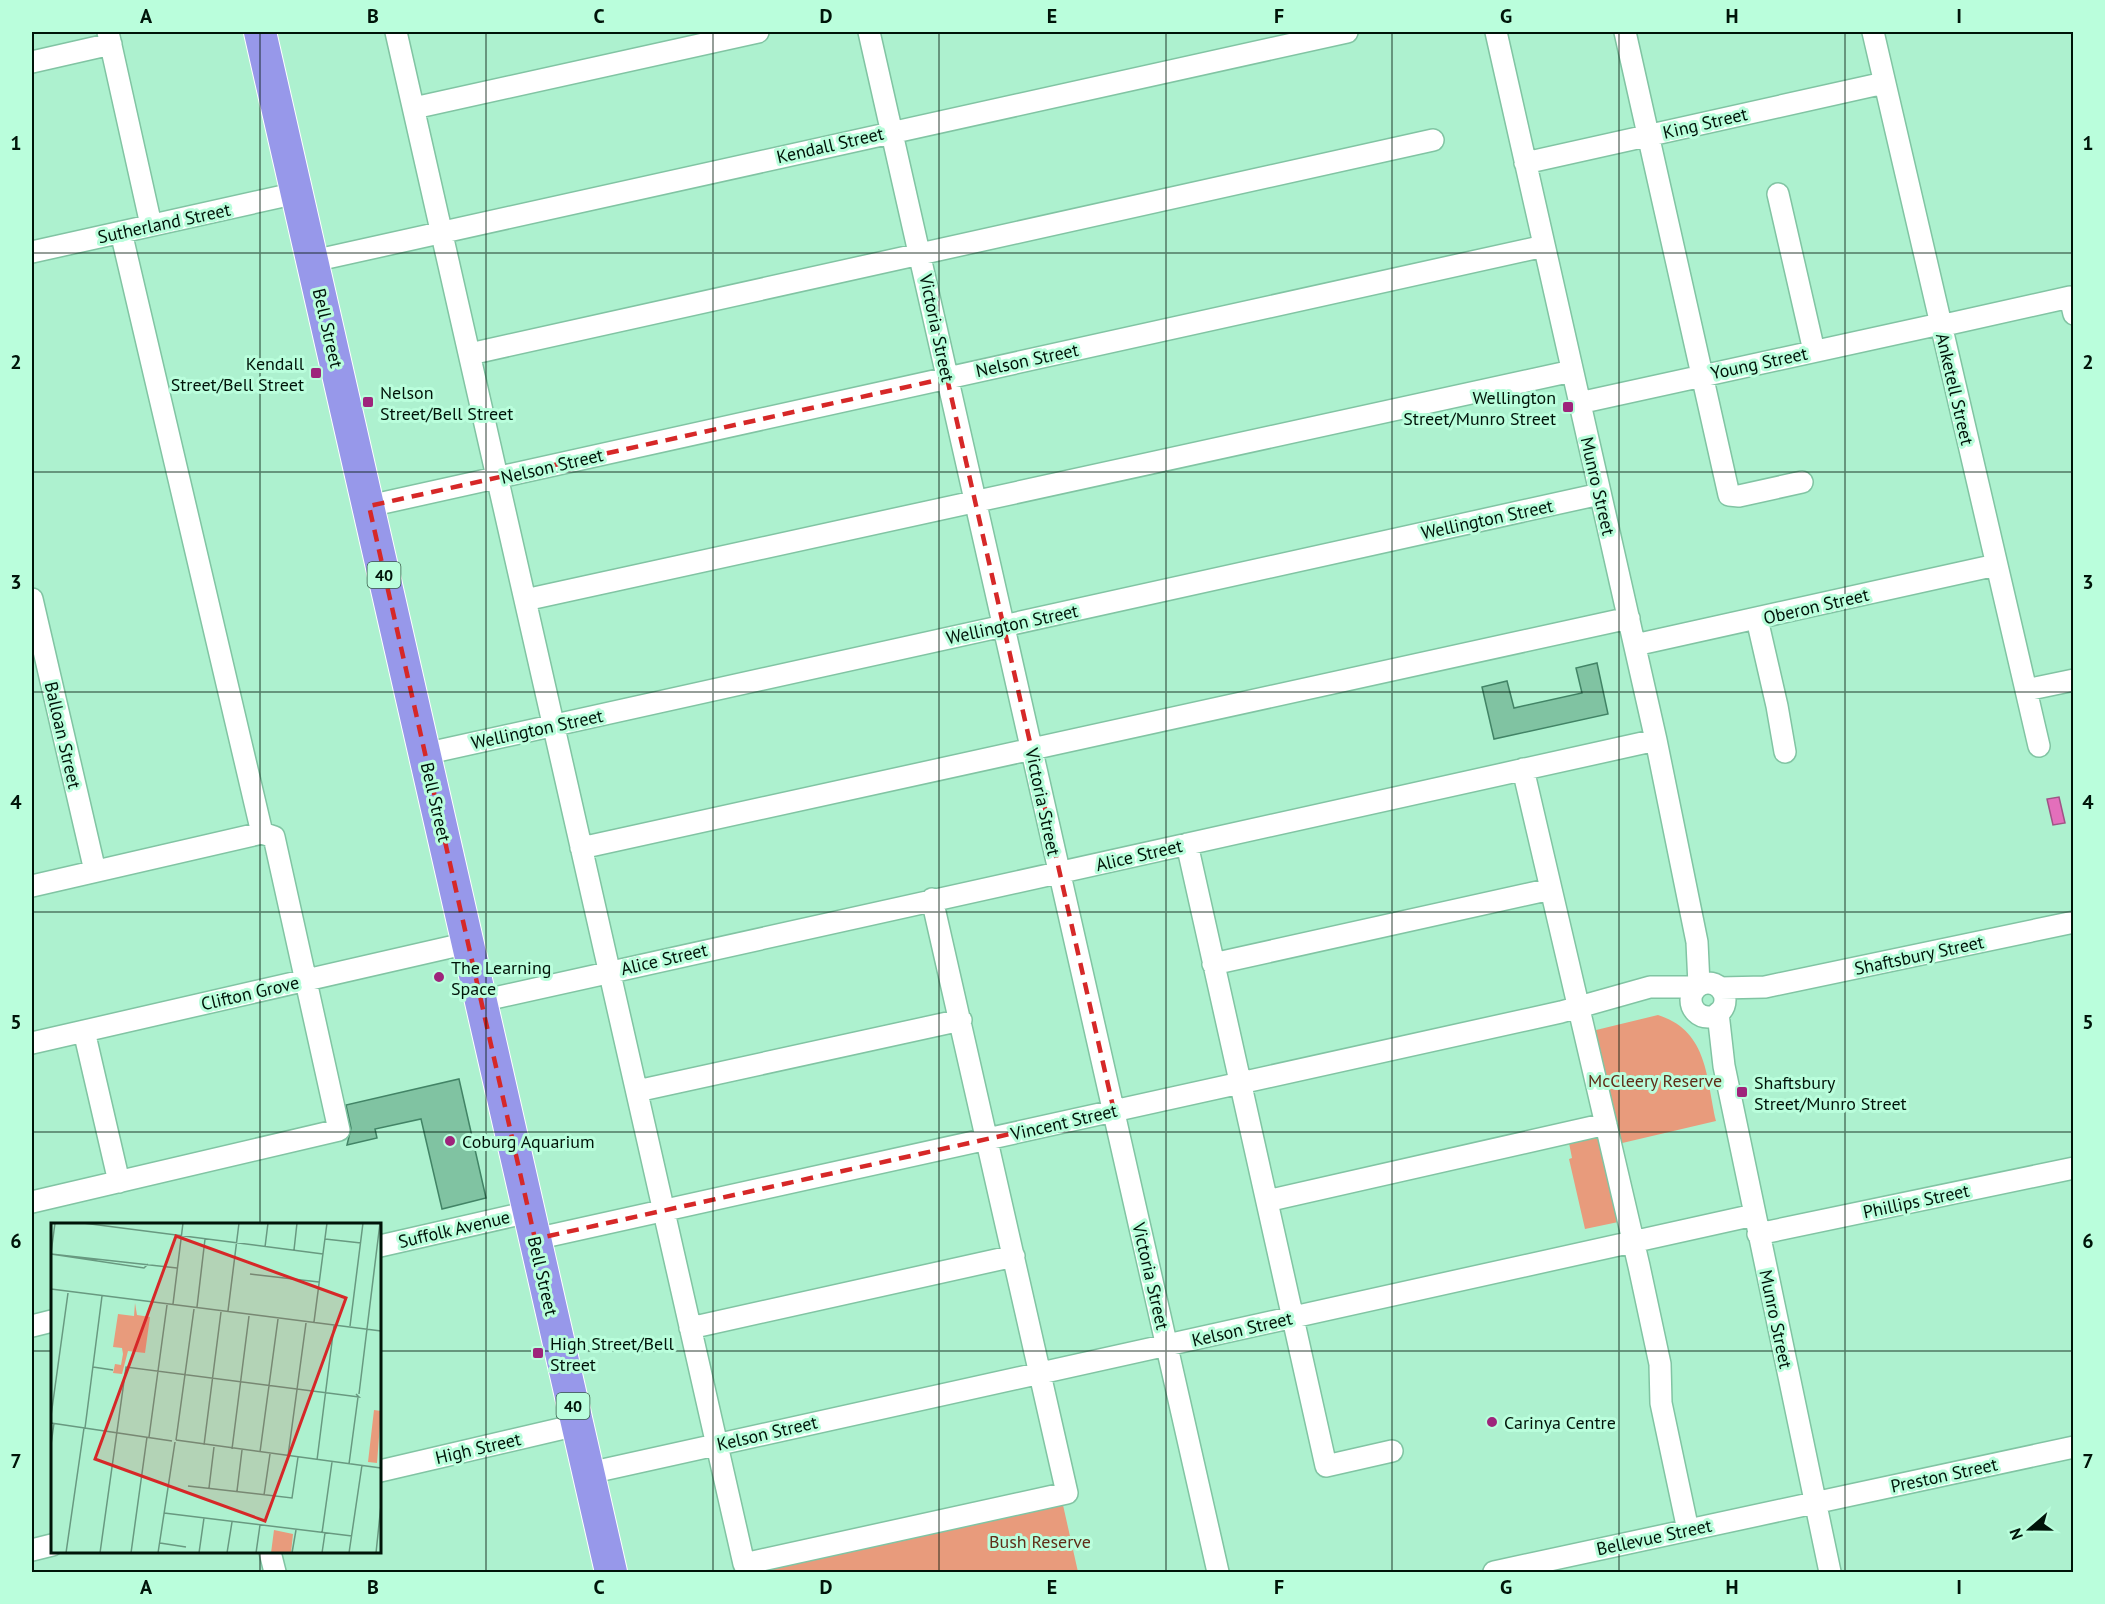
<svg xmlns="http://www.w3.org/2000/svg" width="2105" height="1604" font-family="'PT Sans',sans-serif">
	<style>
		.green { fill: #e89b7c }
		.water { fill: #e36fbb; stroke: #9f5486; stroke-width: 1.5 }
		.building { fill: #80c3a2; stroke: #428466; stroke-width: 1.5 }
		.lines { fill: none; stroke-linecap: round; stroke-linejoin: round }
		.minor-casing { stroke: #81c4a3; stroke-width: 24 }
		.highway-casing { stroke: #fff; stroke-width: 34 }
		.minor { stroke: #fff; stroke-width: 21 }
		.highway { stroke: #9798ea; stroke-width: 32 }
		.marked { fill: none; stroke: #d62828; stroke-width: 4.5; stroke-dasharray: 12 8; stroke-linejoin: round }
		.grid { fill: none; stroke: #001409; stroke-width: 1.5; stroke-opacity: 0.55 }
		.poi-dot { fill: #9e247b; stroke: #bafedc; stroke-width: 2 }
		.labels { text-anchor: middle; dominant-baseline: central; stroke-width: 6; stroke-linejoin: round; paint-order: stroke }
		.shield { fill: #bafedc; stroke: #385a48; stroke-width: 1.5 }
		.shield-label { font-size: 16px; font-weight: bold; fill: #001409 }
		.street-label { font-size: 18px; fill: #001409; stroke: #bafedc }
		.poi-label { font-size: 18px; fill: #001409; stroke: #bafedc; text-anchor: start }
		.park-label { font-size: 18px; fill: #5f2d18; stroke: #bafedc }
		.inset-road { fill: none; stroke: #689980; stroke-width: 1.5 }
		.view { fill: #d62828; fill-opacity: 0.15; stroke: #d62828; stroke-width: 3 }
		.inset-edge { fill: none; stroke: #001409; stroke-width: 3 }
		.neatline { fill: none; stroke: #001409; stroke-width: 2 }
		.grid-label { font-size: 20px; text-anchor: middle; font-weight: bold; fill: #001409 }
	</style>
	<rect width="100%" height="100%" fill="#adf1cf"/>
	<!-- green -->
	<path class="green" d="M1658,1015C1708,1031 1706,1077 1716,1121L1618,1144L1592,1031Z
		M1599,1131L1623,1221L1585,1229L1569,1159L1572,1158L1568,1138Z
		M1063,1505L1078,1572H752Z"/>
	<!-- water -->
	<path class="water" d="M2059,797L2065,823L2053,825L2047,799Z"/>
	<!-- building -->
	<path class="building" d="M1597,663L1608,714L1494,739L1482,687L1507,681L1514,708L1582,693L1576,668Z
		M459,1079L486,1198L442,1209L421,1119L375,1129L377,1138L347,1145L351,1128L346,1105Z"/>
	<g class="lines">
		<!-- minor casing -->
		<g class="minor-casing">
			<path id="minor" d="M108,32L151,225
				M396,32L744,1564L1067,1493L932,899
				M869,32L1218,1572
				M1496,32L1656,740L1697,942L1699,985
				M1625,32L1729,495L1739,496L1802,482
				M1873,32L2039,746
				M32,62L111,44
				M414,108L758,32
				M1525,163L1884,83
				M1778,194L1814,351
				M121,232L262,833
				M32,252L297,193
				M313,261L1347,32
				M1940,326L2070,297L2074,314
				M470,354L1433,140
				M1579,403L1940,324
				M369,506L1544,246
				M32,599L95,871
				M525,600L1572,371
				M1757,619L1777,706L1785,752
				M1635,645L1996,565
				M2026,690L2074,680
				M424,754L1600,494
				M1523,769L1639,1266L1660,1364L1661,1403L1688,1530
				M1187,844L1326,1466L1392,1451
				M581,848L1629,618
				M32,886L262,833L274,837L339,1130L32,1202
				M1213,964L1551,889
				M1691 1000a17 17 0 1 1 34 0a17 17 0 1 1-34 0Z
				M1720,988L1765,987L2074,922
				M481,1001L1656,740
				M1718,1013L1724,1066L1830,1572
				M84,1031L119,1182
				M32,1043L468,943
				M637,1091L961,1020
				M1267,1201L1606,1124
				M1758,1234L2074,1168
				M535,1239L1561,1012L1650,987H1696
				M380,1246L529,1212
				M32,1326L52,1321
				M690,1328L1014,1256
				M380,1471L577,1425
				M589,1473L1754,1215
				M32,1550L52,1545
				M270,1552L275,1572
				M1494,1572L2074,1447"/>
		</g>
		<!-- highway casing -->
		<g class="highway-casing">
			<path id="highway" d="M260,32L611,1572"/>
		</g>
		<!-- minor -->
		<use href="#minor" class="minor"/>
		<!-- highway -->
		<use href="#highway" class="highway"/>
	</g>
	<!-- marked area -->
	<path class="marked" d="M947,378L1114,1111L535,1239L369,506Z"/>
	<!-- grid -->
	<path class="grid" d="M260,32V1224M486,32V1572M713,32V1572M939,32V1572M1166,32V1572M1392,32V1572M1619,32V1572M1845,32V1572M32,253H2074M32,472H2074M32,692H2074M32,912H2074M32,1132H2074M32,1351H52M380,1351H2074M260,1552V1572"/>
	<!-- markers -->
	<g class="poi-dot">
		<rect x="310" y="367" width="12" height="12" rx="3"/>
		<rect x="362" y="396" width="12" height="12" rx="3"/>
		<rect x="1562" y="401" width="12" height="12" rx="3"/>
		<circle cx="439" cy="977" r="6"/>
		<rect x="1736" y="1086" width="12" height="12" rx="3"/>
		<circle cx="450" cy="1141" r="6"/>
		<rect x="532" y="1347" width="12" height="12" rx="3"/>
		<circle cx="1492" cy="1422" r="6"/>
	</g>
	<g class="labels">
		<!-- shield labels -->
		<g class="shield">
			<rect x="367.5" y="562" width="33" height="26" rx="4.5"/>
			<rect x="556.5" y="1393" width="33" height="26" rx="4.5"/>
		</g>
		<g class="shield-label">
			<text x="384" y="575">40</text>
			<text x="573" y="1406">40</text>
		</g>
		<!-- street labels -->
		<g class="street-label">
			<text transform="translate(1705 123) rotate(-13)">King Street</text>
			<text transform="translate(830 145) rotate(-13)">Kendall Street</text>
			<text transform="translate(164 223) rotate(-12)">Sutherland Street</text>
			<text transform="translate(328 328) rotate(77)">Bell Street</text>
			<text transform="translate(937 328) rotate(78)">Victoria Street</text>
			<text transform="translate(1027 360) rotate(-12)">Nelson Street</text>
			<text transform="translate(1759 363) rotate(-12)">Young Street</text>
			<text transform="translate(1955 389) rotate(77)">Anketell Street</text>
			<text transform="translate(552 466) rotate(-13)">Nelson Street</text>
			<text transform="translate(1598 486) rotate(77)">Munro Street</text>
			<text transform="translate(1487 519) rotate(-12)">Wellington Street</text>
			<text transform="translate(1816 606) rotate(-13)">Oberon Street</text>
			<text transform="translate(1012 624) rotate(-12)">Wellington Street</text>
			<text transform="translate(537 729) rotate(-12)">Wellington Street</text>
			<text transform="translate(63 735) rotate(77)">Balloan Street</text>
			<text transform="translate(436 802) rotate(77)">Bell Street</text>
			<text transform="translate(1043 802) rotate(78)">Victoria Street</text>
			<text transform="translate(1139 855) rotate(-13)">Alice Street</text>
			<text transform="translate(1919 955) rotate(-12)">Shaftsbury Street</text>
			<text transform="translate(664 959) rotate(-13)">Alice Street</text>
			<text transform="translate(250 993) rotate(-13)">Clifton Grove</text>
			<text transform="translate(1064 1122) rotate(-13)">Vincent Street</text>
			<text transform="translate(1916 1201) rotate(-12)">Phillips Street</text>
			<text transform="translate(454 1229) rotate(-13)">Suffolk Avenue</text>
			<text transform="translate(543 1276) rotate(77)">Bell Street</text>
			<text transform="translate(1151 1276) rotate(77)">Victoria Street</text>
			<text transform="translate(1776 1319) rotate(78)">Munro Street</text>
			<text transform="translate(1242 1329) rotate(-13)">Kelson Street</text>
			<text transform="translate(767 1433) rotate(-13)">Kelson Street</text>
			<text transform="translate(478 1448) rotate(-13)">High Street</text>
			<text transform="translate(1944 1475) rotate(-12)">Preston Street</text>
			<text transform="translate(1654 1537) rotate(-12)">Bellevue Street</text>
		</g>
		<!-- poi labels -->
		<g class="poi-label">
			<text x="304" y="363" text-anchor="end">Kendall<tspan x="304" dy="21">Street/Bell Street</tspan></text>
			<text x="380" y="392">Nelson<tspan x="380" dy="21">Street/Bell Street</tspan></text>
			<text x="1556" y="397" text-anchor="end">Wellington<tspan x="1556" dy="21">Street/Munro Street</tspan></text>
			<text x="451" y="967">The Learning<tspan x="451" dy="21">Space</tspan></text>
			<text x="1754" y="1082">Shaftsbury<tspan x="1754" dy="21">Street/Munro Street</tspan></text>
			<text x="462" y="1141">Coburg Aquarium</text>
			<text x="550" y="1343">High Street/Bell<tspan x="550" dy="21">Street</tspan></text>
			<text x="1504" y="1422">Carinya Centre</text>
		</g>
		<!-- park labels -->
		<g class="park-label">
			<text x="1655" y="1080">McCleery Reserve</text>
			<text x="1040" y="1541">Bush Reserve</text>
		</g>
	</g>
	<!-- overview -->
	<g transform="translate(51 1223)">
		<rect width="330" height="330" fill="#adf1cf"/>
		<path d="M84,80L86,92L99,94L94,130L77,128L71,151L62,150L64,141L70,142L72,131L71,125L62,124L67,91L83,93ZM323,187L330,188L326,240L317,239ZM223,307L242,311L240,330H220Z" fill="#e89b7c"/>
		<path class="inset-road" d="M32,0L272,31M274,16L310,20M214,24L217,0M243,27L246,0M0,30L4,0M0,31L126,45M0,31L93,45L97,41M199,51L268,59M0,66L330,108M122,81L132,0M146,84L154,16M177,88L188,0M263,99L276,0M299,103L312,0M42,144L62,147M308,171L329,0M0,193L17,70M0,200L121,218M34,205L51,73M98,214L116,82M125,217L330,245M125,217L143,86M0,222L3,200M153,222L170,89M181,226L198,93M209,229L227,96M237,233L255,100M266,237L283,103M298,241L307,174M137,263L241,275L247,234M158,265L163,224M186,268L191,227M213,272L219,231M113,290L301,313M271,310L281,239M109,320L135,324M15,330L33,205M49,330L75,144L308,174L305,171M80,330L96,214M107,330L124,219M148,330L153,295M176,330L181,299M205,330L209,302M241,330L245,307M271,330L274,310M298,330L311,242M325,330L330,282"/>
		<path class="view" d="M125,13L295,75L214,298L44,236Z"/>
		<rect width="330" height="330" class="inset-edge"/>
	</g>
	<!-- border -->
	<rect width="2105" height="1604" fill="none" stroke="#bafedc" stroke-width="66"/>
	<!-- north arrow -->
	<g transform="translate(2030 1529) rotate(250)" stroke="#bafedc" stroke-width="4.5" paint-order="stroke">
	<path d="M0-4.5L10 22L0 15L-10 22Z" fill="#001409"/>
	<text y="-9" font-size="16" font-weight="bold" text-anchor="middle" fill="#001409">N</text>
	</g>
	<rect x="33" y="33" width="2039" height="1538" class="neatline"/>
	<g class="grid-label">
		<text x="146" y="23">A</text>
		<text x="373" y="23">B</text>
		<text x="599" y="23">C</text>
		<text x="826" y="23">D</text>
		<text x="1052" y="23">E</text>
		<text x="1279" y="23">F</text>
		<text x="1506" y="23">G</text>
		<text x="1732" y="23">H</text>
		<text x="1959" y="23">I</text>
		<text x="16" y="150">1</text>
		<text x="2088" y="150">1</text>
		<text x="16" y="369">2</text>
		<text x="2088" y="369">2</text>
		<text x="16" y="589">3</text>
		<text x="2088" y="589">3</text>
		<text x="16" y="809">4</text>
		<text x="2088" y="809">4</text>
		<text x="16" y="1029">5</text>
		<text x="2088" y="1029">5</text>
		<text x="16" y="1248">6</text>
		<text x="2088" y="1248">6</text>
		<text x="16" y="1468">7</text>
		<text x="2088" y="1468">7</text>
		<text x="146" y="1594">A</text>
		<text x="373" y="1594">B</text>
		<text x="599" y="1594">C</text>
		<text x="826" y="1594">D</text>
		<text x="1052" y="1594">E</text>
		<text x="1279" y="1594">F</text>
		<text x="1506" y="1594">G</text>
		<text x="1732" y="1594">H</text>
		<text x="1959" y="1594">I</text>
	</g>
</svg>
